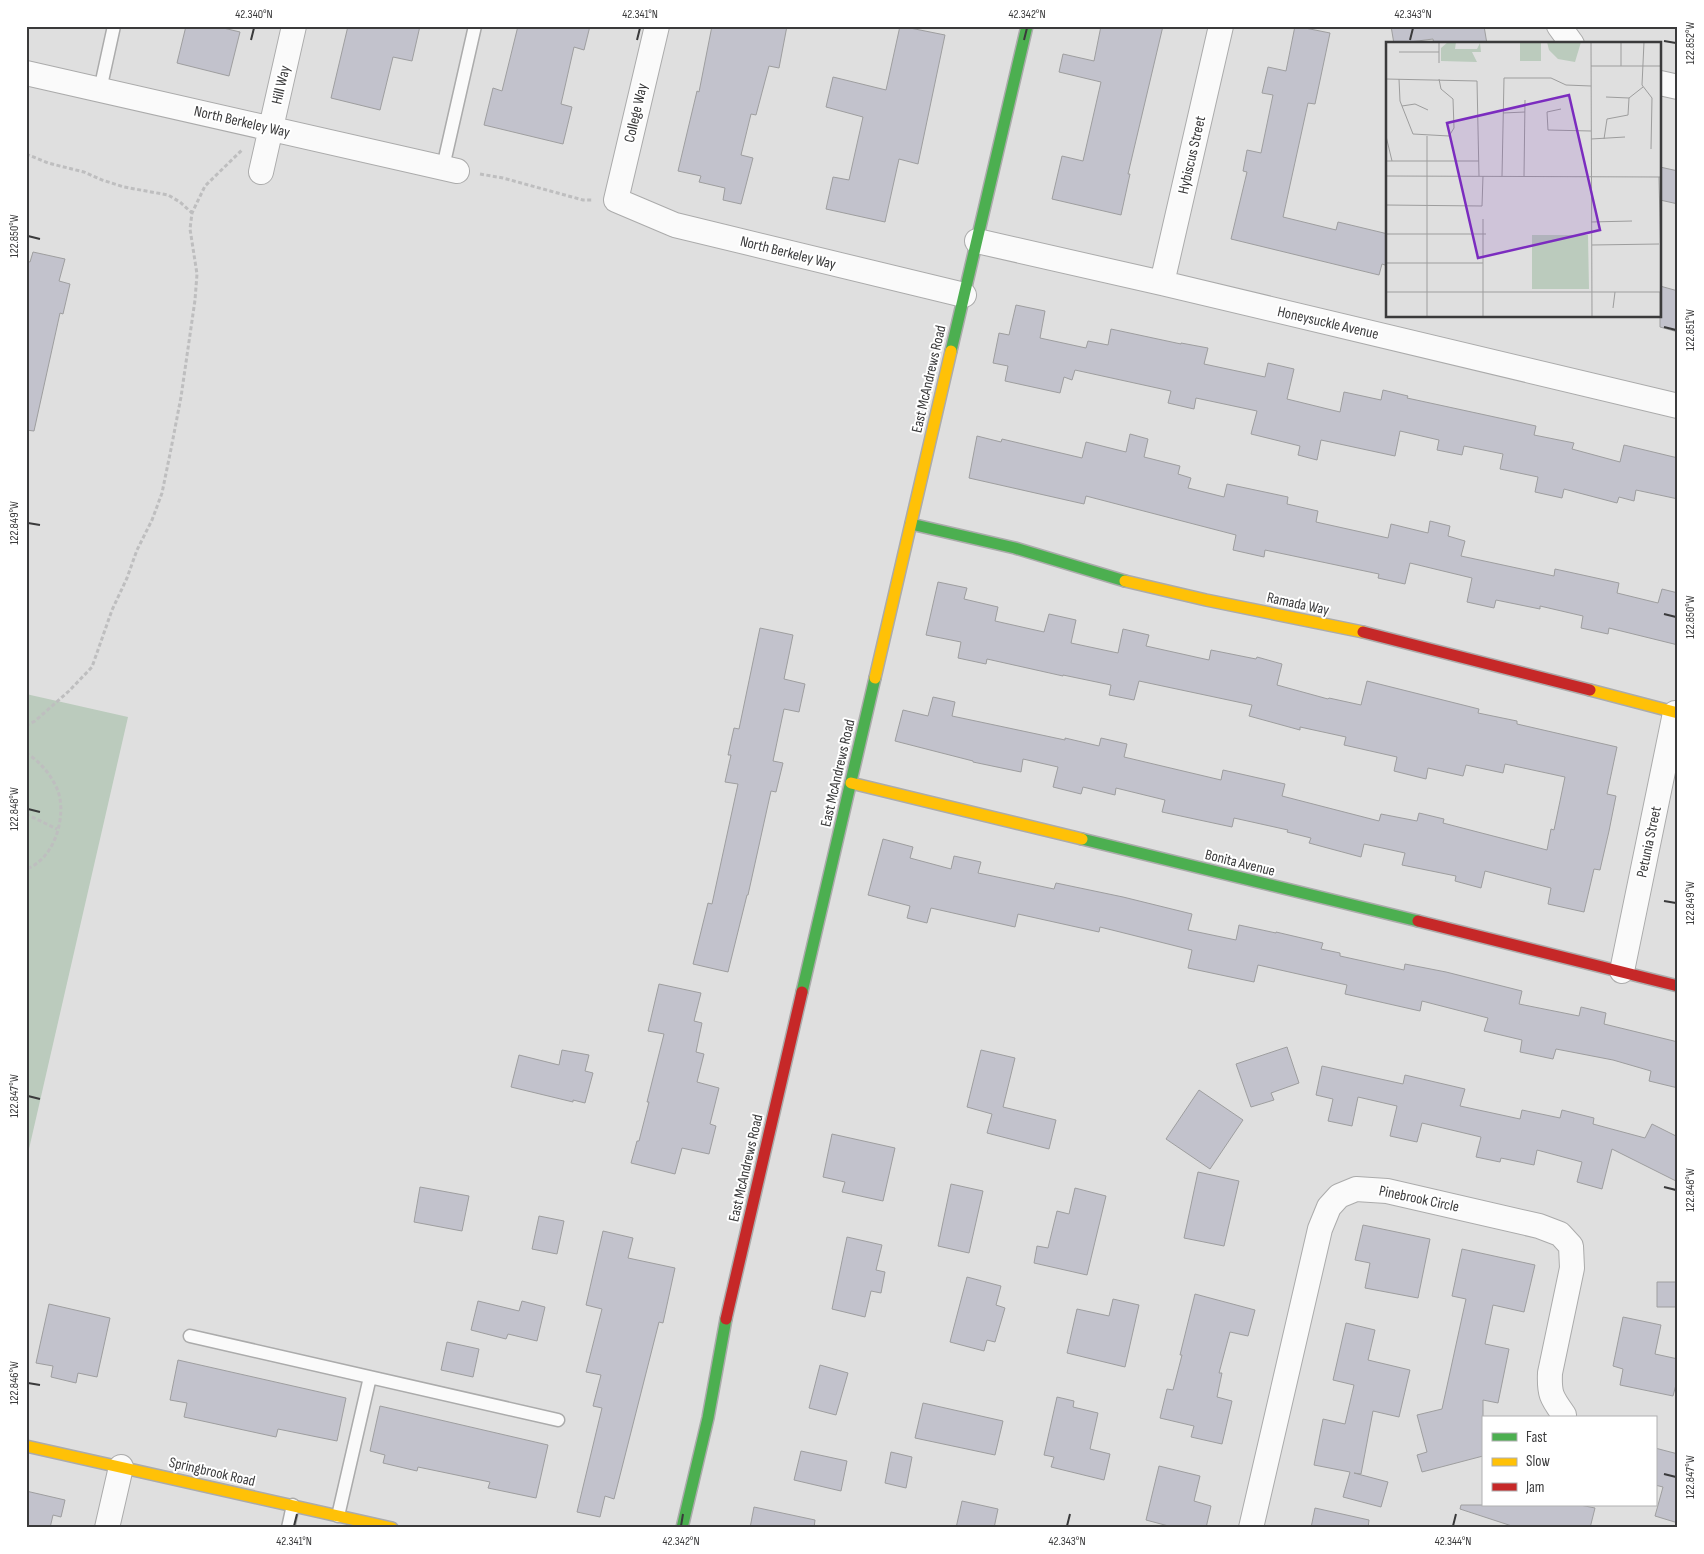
<svg xmlns="http://www.w3.org/2000/svg" width="1704" height="1554" font-family="'Sofia Sans Condensed',sans-serif">
	<style>
		.green { fill: #bbcbbd }
		.building { fill: #c2c2cc; stroke: #9e9e9f }
		.lines { fill: none; stroke-linecap: round; stroke-linejoin: round }
		.lane-casing { stroke: #ababab; stroke-width: 15 }
		.street-casing { stroke: #ababab; stroke-width: 26 }
		.fast-casing { stroke: #ababab; stroke-width: 14 }
		.slow-casing { stroke: #ababab; stroke-width: 14 }
		.jam-casing { stroke: #ababab; stroke-width: 14 }
		.path { stroke: #bebebf; stroke-width: 3; stroke-dasharray: 4 2.5; stroke-linecap: butt }
		.lane { stroke: #fafafa; stroke-width: 12 }
		.street { stroke: #fafafa; stroke-width: 24 }
		.fast { stroke: #4caf50; stroke-width: 11 }
		.slow { stroke: #ffc107; stroke-width: 11 }
		.jam { stroke: #c62828; stroke-width: 11 }
		.ticks { fill: none; stroke: #3a3a3b; stroke-width: 2 }
		.labels { text-anchor: middle; dominant-baseline: central; stroke-width: 4; stroke-linejoin: round; paint-order: stroke }
		.street-label { font-size: 15px; fill: #3a3a3b; stroke: #fff }
		.inset-road { fill: none; stroke: #9d9d9d; stroke-width: 1 }
		.view { fill: #7b2cbf; fill-opacity: 0.15; stroke: #7b2cbf; stroke-width: 2.5 }
		.inset-edge { fill: none; stroke: #3a3a3b; stroke-width: 2.5 }
		.neatline { fill: none; stroke: #3a3a3b; stroke-width: 2 }
		.ticks-label { font-size: 12px; text-anchor: middle; fill: #3a3a3b }
	</style>
	<rect width="100%" height="100%" fill="#dfdfdf"/>
	<!-- green -->
	<path class="green" d="M26,694L128,717L26,1162Z"/>
	<!-- building -->
	<path class="building" d="M186,26H215L240,32L229,76L177,63Z
		M348,26H420L412,61L393,57L380,110L331,98Z
		M518,26H590L584,50L574,47L561,104L572,107L563,144L484,125L493,88L502,91Z
		M712,26H787L779,68L769,66L756,115L751,114L741,155L753,158L741,204L723,200L725,188L699,182L701,176L678,171L697,91L699,92Z
		M900,26L945,35L918,164L899,159L885,222L826,209L833,177L849,180L863,117L826,107L833,77L886,90Z
		M1101,26H1163L1128,174H1130L1121,215L1052,199L1062,156L1083,161L1101,82L1059,72L1063,54L1094,61Z
		M1295,26L1330,33L1315,104L1308,103L1283,217L1336,230L1338,222L1388,234V266L1382,264L1379,275L1231,239L1247,172L1243,171L1247,150L1261,153L1273,95L1262,93L1268,67L1286,71Z
		M1391,26H1484L1487,44H1434L1433,39L1394,44Z
		M1660,167L1678,171V204L1660,200Z
		M33,252L65,259L59,281L70,284L63,314L60,313L34,431L26,430V261L30,262Z
		M1660,286L1678,291V332L1660,327Z
		M1016,305L1045,311L1040,338L1086,348L1088,341L1108,345L1111,329L1181,344V343L1208,348L1204,364L1265,377L1268,363L1294,369L1287,399L1340,412L1344,392L1381,400L1383,390L1408,396L1407,398L1536,426L1534,435L1574,443L1572,449L1620,462L1624,445L1678,458V499L1636,490L1634,501L1619,497L1617,503L1564,489L1562,498L1535,492L1538,477L1500,469L1503,454L1464,446L1462,455L1437,450L1439,440L1400,431L1395,456L1321,440L1317,460L1298,455L1300,446L1251,434L1257,411L1196,398L1194,409L1168,403L1171,391L1075,370L1072,380L1064,377L1060,393L1005,381L1008,366L993,363L999,333L1009,335Z
		M1130,434L1148,439L1144,457L1180,466L1178,474L1191,478L1188,488L1224,497L1227,484L1288,497L1287,504L1318,511L1316,522L1388,538L1391,524L1428,533L1430,521L1450,526L1448,536L1465,541L1461,556L1554,576L1555,569L1619,583L1617,593L1658,603L1662,589L1678,593V645L1609,628L1608,634L1581,628L1583,616L1540,606V609L1496,600L1494,608L1467,602L1472,578L1410,563L1405,584L1378,578L1379,574L1265,550L1264,557L1233,550L1236,535L1086,496L1084,504L969,478L977,436L1001,442L1002,439L1082,458L1086,442L1126,452Z
		M938,582L967,588L964,599L998,607L995,621L1044,632L1049,614L1076,620L1071,643L1118,653L1123,629L1149,635L1146,646L1209,660L1211,650L1256,659L1257,657L1282,664L1277,685L1328,699L1329,698L1361,705L1367,681L1479,709L1478,713L1517,721V724L1617,747L1607,794L1616,796L1609,831L1600,870L1594,869L1584,912L1548,904L1551,888L1485,871L1481,888L1455,881L1456,876L1402,865L1405,853L1364,844L1361,857L1309,843L1311,838L1287,832L1288,830L1234,818L1232,827L1162,812L1165,800L1116,788L1115,795L1083,787L1081,794L1053,787L1058,767L1023,759L1021,772L973,762V761L895,741L903,710L928,716L933,697L955,702L952,716L1065,740V738L1099,746L1101,738L1127,744L1124,757L1221,780L1223,770L1285,784L1282,796L1379,821L1381,814L1417,821L1419,813L1444,819L1443,823L1547,850L1551,829L1554,830L1565,777L1505,764L1503,773L1466,765L1463,776L1428,768L1426,779L1394,771L1397,757L1344,745L1346,737L1300,727V730L1249,716L1252,705L1139,681L1134,700L1109,695L1111,685L1063,675V676L987,659L986,664L958,658L961,642L926,635Z
		M760,628L793,635L784,679L805,684L799,712L784,709L773,761L783,763L776,792L771,791L748,895H747L728,972L693,964L708,903L712,904L738,784L725,782L731,755H728L734,728L739,729Z
		M883,839L913,847L910,858L951,869L954,856L981,862L978,873L1054,889L1056,883L1123,897L1192,914L1188,930L1236,940L1239,925L1276,933V932L1323,943L1321,949L1340,953V956L1404,970L1405,964L1446,972L1522,991L1519,1004L1579,1016L1581,1007L1606,1013L1604,1024L1678,1042V1088L1649,1081L1651,1071L1613,1060L1556,1049L1553,1059L1520,1052L1522,1040L1484,1031L1488,1018L1422,1001L1420,1011L1345,994L1347,985L1258,965L1254,982L1188,968L1192,950L1100,927L1099,932L1018,914L1015,927L931,908L927,923L907,918L910,906L868,895Z
		M659,984L701,993L694,1021L702,1023L696,1052L704,1054L697,1082L719,1088L710,1124L716,1126L709,1154L682,1148L675,1174L631,1163L637,1141H639L649,1102H647L664,1034L648,1031Z
		M1287,1047L1299,1083L1271,1093L1274,1100L1251,1107L1236,1064Z
		M562,1050L589,1055L585,1071L593,1073L585,1103L573,1100V1102L511,1087L519,1055L559,1065Z
		M981,1050L1015,1058L1003,1107L1056,1120L1049,1149L987,1133L992,1114L967,1107Z
		M1322,1066L1403,1084L1405,1075L1465,1089L1460,1106L1520,1119L1522,1110L1560,1118L1562,1110L1594,1118L1593,1124L1645,1138L1652,1124L1678,1137V1182L1612,1149L1602,1189L1577,1182L1582,1162L1537,1150L1534,1165L1501,1158L1500,1162L1476,1157L1481,1137L1422,1123L1417,1142L1390,1136L1397,1106L1358,1097L1352,1126L1328,1121L1333,1099L1316,1095Z
		M1199,1090L1243,1120L1210,1169L1166,1139Z
		M832,1134L895,1148L883,1201L842,1192L845,1182L823,1177Z
		M1198,1172L1239,1181L1224,1246L1184,1238Z
		M951,1184L983,1191L969,1253L938,1246Z
		M420,1187L469,1196L462,1231L414,1222Z
		M1075,1188L1106,1196L1087,1275L1034,1263L1037,1246L1048,1248L1057,1211L1069,1214Z
		M539,1216L564,1221L557,1254L532,1249Z
		M1363,1225L1430,1239L1418,1298L1365,1288L1370,1263L1355,1260Z
		M603,1231L633,1238L628,1258L675,1268L663,1323L659,1322L614,1499L605,1496L600,1517L577,1512L602,1408L593,1406L601,1375L586,1372L602,1309L586,1305Z
		M847,1237L882,1245L876,1270L885,1272L881,1293L871,1291L865,1317L832,1309Z
		M1462,1249L1535,1265L1524,1312L1493,1305L1485,1344L1509,1349L1498,1403L1483,1400V1456L1422,1472L1417,1455L1427,1452L1417,1415L1442,1409L1466,1299L1452,1296Z
		M967,1277L1001,1286L996,1305L1005,1308L995,1342L987,1340L984,1351L950,1342Z
		M1657,1282H1678V1307H1657Z
		M1195,1294L1255,1310L1248,1336L1230,1332L1219,1373H1222L1217,1397L1232,1401L1222,1444L1191,1437L1194,1426L1160,1418L1167,1389L1173,1390L1182,1355H1180Z
		M1113,1299L1139,1305L1125,1367L1067,1353L1077,1309L1109,1316Z
		M478,1301L519,1311L522,1301L545,1307L537,1341L508,1334L506,1339L471,1330Z
		M49,1304L110,1318L97,1377L78,1373L76,1383L51,1377L53,1366L36,1363Z
		M1623,1317L1661,1325L1655,1354L1678,1359V1377L1673,1396L1620,1385L1623,1369L1613,1366Z
		M1346,1323L1375,1330L1368,1360L1410,1370L1399,1417L1373,1411L1361,1474L1354,1473L1388,1482L1381,1507L1343,1497L1350,1472L1314,1465L1323,1419L1345,1424L1354,1385L1333,1380Z
		M447,1342L479,1349L473,1377L441,1370Z
		M178,1360L346,1398L337,1441L278,1429L276,1437L184,1417L187,1403L170,1400Z
		M820,1365L848,1373L836,1415L809,1408Z
		M1057,1397L1074,1401L1073,1407L1098,1413L1090,1449L1110,1454L1104,1480L1051,1467L1054,1457L1044,1455Z
		M923,1403L1003,1421L995,1455L915,1438Z
		M380,1406L548,1445L536,1498L488,1488L490,1482L418,1467L417,1471L383,1463L385,1455L370,1451Z
		M1655,1448L1678,1454V1523L1655,1516L1663,1487L1655,1485Z
		M801,1451L847,1461L841,1491L794,1480Z
		M891,1452L912,1457L906,1488L885,1483Z
		M1159,1466L1200,1476L1194,1501L1211,1506L1206,1528H1176L1146,1520Z
		M26,1491L65,1500L61,1517L53,1515L50,1528H26Z
		M962,1501L998,1509L994,1528H956Z
		M1461,1505H1580L1595,1508L1590,1528H1518L1460,1509Z
		M754,1507L815,1520L814,1528H750Z
		M1315,1508L1369,1520L1368,1528H1311Z"/>
	<g class="lines">
		<!-- lane casing -->
		<g class="lane-casing">
			<path id="lane" d="M100,90L114,26
				M443,167L475,26
				M190,1336L558,1420
				M338,1516L370,1377
				M288,1528L293,1505"/>
		</g>
		<!-- street casing -->
		<g class="street-casing">
			<path id="street" d="M657,26L616,200L675,225L964,295
				M1559,26L1572,44
				M26,73L457,171
				M1660,83L1678,87
				M261,172L294,26
				M977,241L1162,283L1678,406
				M1162,283L1221,26
				M1622,971L1675,713
				M107,1528L121,1467
				M1251,1528L1320,1229L1329,1207L1339,1196L1356,1189L1387,1191L1539,1226L1560,1234L1571,1246L1572,1268L1550,1373C1549,1395 1552,1398 1564,1415"/>
		</g>
		<!-- fast casing -->
		<g class="fast-casing">
			<path id="fast" d="M951,351L1027,26
				M911,524L1015,548L1125,581
				M1082,839L1418,921
				M802,992L875,678
				M682,1528L708,1418L726,1319"/>
		</g>
		<!-- slow casing -->
		<g class="slow-casing">
			<path id="slow" d="M1125,581L1206,600L1363,632
				M875,678L951,351
				M1590,690L1678,713
				M851,783L1082,839
				M26,1446L392,1528"/>
		</g>
		<!-- jam casing -->
		<g class="jam-casing">
			<path id="jam" d="M1363,632L1590,690
				M1418,921L1678,986
				M726,1319L802,992"/>
		</g>
		<!-- path -->
		<path class="path" d="M26,154L48,163L84,172L102,180L124,187L168,195L180,202L192,213
			M480,174L503,178L583,200H593
			M26,726L35,721L69,691L92,667L112,610L127,578L137,550L152,520L162,493L171,449L181,397L195,300L197,274L190,229L192,213L205,186L242,150
			M26,753C40,761 52,776 58,791C67,817 54,860 26,869
			M26,814L57,829"/>
		<!-- lane -->
		<use href="#lane" class="lane"/>
		<!-- street -->
		<use href="#street" class="street"/>
		<!-- fast -->
		<use href="#fast" class="fast"/>
		<!-- slow -->
		<use href="#slow" class="slow"/>
		<!-- jam -->
		<use href="#jam" class="jam"/>
	</g>
	<!-- ticks -->
	<path class="ticks" d="M251,40L254,28M637,40L640,28M1024,40L1027,28M1410,40L1413,28M1664,41L1676,43M28,236L40,239M1664,327L1676,330M28,523L40,525M1664,614L1676,617M28,809L40,812M1664,901L1676,903M28,1096L40,1099M1664,1187L1676,1190M28,1383L40,1385M1664,1474L1676,1477M294,1526L297,1514M681,1526L683,1514M1067,1526L1070,1514M1453,1526L1456,1514"/>
	<g class="labels">
		<!-- street labels -->
		<g class="street-label">
			<text transform="translate(281 85) rotate(-77)">Hill Way</text>
			<text transform="translate(636 113) rotate(-77)">College Way</text>
			<text transform="translate(242 122) rotate(13)">North Berkeley Way</text>
			<text transform="translate(1192 155) rotate(-77)">Hybiscus Street</text>
			<text transform="translate(788 253) rotate(14)">North Berkeley Way</text>
			<text transform="translate(1328 323) rotate(13)">Honeysuckle Avenue</text>
			<text transform="translate(929 379) rotate(-77)">East McAndrews Road</text>
			<text transform="translate(1298 604) rotate(12)">Ramada Way</text>
			<text transform="translate(838 773) rotate(-77)">East McAndrews Road</text>
			<text transform="translate(1649 842) rotate(-78)">Petunia Street</text>
			<text transform="translate(1240 863) rotate(14)">Bonita Avenue</text>
			<text transform="translate(746 1168) rotate(-77)">East McAndrews Road</text>
			<text transform="translate(1419 1199) rotate(12)">Pinebrook Circle</text>
			<text transform="translate(212 1472) rotate(13)">Springbrook Road</text>
		</g>
	</g>
	<!-- overview -->
	<g transform="translate(1386 42)">
		<rect width="275" height="275" fill="#dfdfdf"/>
		<path d="M62,0H70L69,7H91L94,1L95,10H86L91,20L55,19V6ZM134,0H155V19H134ZM161,0H195L189,20L172,17L163,8ZM146,193H202L203,247H146Z" fill="#bbcbbd"/>
		<path class="inset-road" d="M53,0V21M205,0L206,275M258,0L256,43L266,56L265,107M13,10H53M205,24H275M235,24V0M0,37L91,39L93,134M13,37L14,59L27,92L63,94L68,86L67,57L55,47L53,37M220,55L243,56M16,64L29,62L42,68M175,67L161,70L162,88L205,89M117,71L139,70M0,94L6,119M41,94V275M205,97L239,95M218,97L221,77L242,73L243,56L257,45M0,119H93M0,134L275,135M116,134L118,36H165L180,43L205,44M138,134L139,58M273,135L275,224M0,163L96,164L97,134M97,177V275M205,180L246,179M0,192H100M206,203L273,202M0,221H97M0,250H275M274,250V275M227,266L229,250"/>
		<path class="view" d="M183,53L214,188L92,216L61,81Z"/>
		<rect width="275" height="275" class="inset-edge"/>
	</g>
	<!-- border -->
	<rect width="1704" height="1554" fill="none" stroke="#ffffff" stroke-width="55"/>
	<!-- legend -->
	<rect x="1482" y="1416" width="175" height="90" fill="#ffffff" stroke="#b0b0b1"/>
	<rect x="1492" y="1433" width="25" height="8" fill="#4caf50" stroke="#b0b0b1"/>
	<text x="1526" y="1442" font-size="15" fill="#3a3a3b">Fast</text>
	<rect x="1492" y="1458" width="25" height="8" fill="#ffc107" stroke="#b0b0b1"/>
	<text x="1526" y="1466" font-size="15" fill="#3a3a3b">Slow</text>
	<rect x="1492" y="1483" width="25" height="8" fill="#c62828" stroke="#b0b0b1"/>
	<text x="1526" y="1492" font-size="15" fill="#3a3a3b">Jam</text>
	<rect x="28" y="28" width="1648" height="1498" class="neatline"/>
	<g class="ticks-label">
		<text x="254" y="18">42.340°N</text>
		<text x="640" y="18">42.341°N</text>
		<text x="1027" y="18">42.342°N</text>
		<text x="1413" y="18">42.343°N</text>
		<text transform="translate(1690 43) rotate(-90)" y="4">122.852°W</text>
		<text transform="translate(14 236) rotate(-90)" y="4">122.850°W</text>
		<text transform="translate(1690 330) rotate(-90)" y="4">122.851°W</text>
		<text transform="translate(14 523) rotate(-90)" y="4">122.849°W</text>
		<text transform="translate(1690 617) rotate(-90)" y="4">122.850°W</text>
		<text transform="translate(14 809) rotate(-90)" y="4">122.848°W</text>
		<text transform="translate(1690 903) rotate(-90)" y="4">122.849°W</text>
		<text transform="translate(14 1096) rotate(-90)" y="4">122.847°W</text>
		<text transform="translate(1690 1190) rotate(-90)" y="4">122.848°W</text>
		<text transform="translate(14 1383) rotate(-90)" y="4">122.846°W</text>
		<text transform="translate(1690 1477) rotate(-90)" y="4">122.847°W</text>
		<text x="294" y="1545">42.341°N</text>
		<text x="681" y="1545">42.342°N</text>
		<text x="1067" y="1545">42.343°N</text>
		<text x="1453" y="1545">42.344°N</text>
	</g>
</svg>
